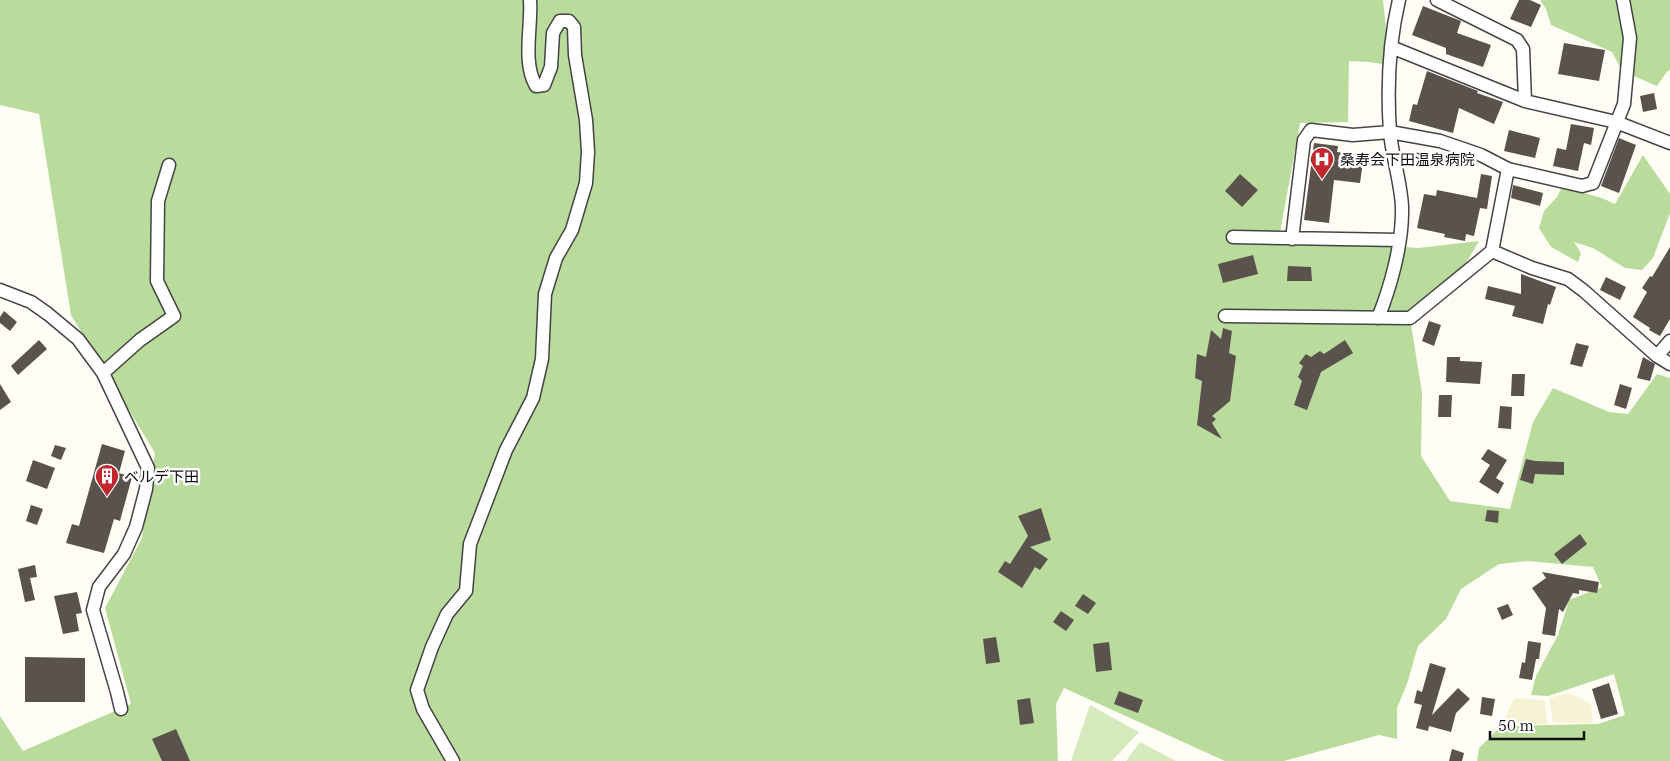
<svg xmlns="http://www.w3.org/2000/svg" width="1670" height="761" font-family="'IBM Plex Serif','Noto Sans JP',serif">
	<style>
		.farmland { fill: #f6f3d4 }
		.green { fill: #d5ebbd }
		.forest { fill: #b9dc9c }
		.building { fill: #5a524d }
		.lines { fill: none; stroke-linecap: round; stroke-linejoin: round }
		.minor-casing { stroke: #444; stroke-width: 15 }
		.minor { stroke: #fff; stroke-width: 12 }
		.labels { text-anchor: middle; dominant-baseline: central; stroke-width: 5; stroke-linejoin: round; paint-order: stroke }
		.poi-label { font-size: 15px; fill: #111; stroke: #fff; text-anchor: start }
	</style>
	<rect width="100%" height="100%" fill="#fffdf5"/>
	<!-- farmland -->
	<path class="farmland" d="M1570,693L1591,704L1593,724L1553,722L1549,698Z
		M1514,698L1544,700L1548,724L1501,726Z"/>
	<!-- green -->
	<path class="green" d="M1090,705L1139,732L1112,761H1071Z
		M1140,742L1176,761H1126Z"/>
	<!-- forest -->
	<path class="forest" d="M0,0H1383L1390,65L1368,62L1349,61L1348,122L1300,123L1279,238L1418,248L1479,241L1460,273L1410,318L1422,393L1421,456L1450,501L1510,509L1533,422L1553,388L1609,412L1628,414L1657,374L1670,378V761H1477L1479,748L1501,726L1598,724L1625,715L1614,674L1548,696L1531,695L1536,676L1558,635L1569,600L1602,587L1593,567L1528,561L1499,564L1461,589L1446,619L1418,646L1407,684L1397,708V739L1379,735L1284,761H1225L1064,688L1056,704L1058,761H0V716L23,751L131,704L105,608L142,538L155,453L71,315L39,114L0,105Z
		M1540,0H1670V70L1666,73L1657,86L1622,71L1612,52L1551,25L1546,9Z
		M1643,155L1670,194V213L1653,258L1642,270L1625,268L1593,248L1574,242L1581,253L1578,262L1551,247L1539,228L1544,211L1557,197L1562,187L1602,198L1615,204Z"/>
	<!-- building -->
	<path class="building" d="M1519,0H1530L1541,5L1531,27L1510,19Z
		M1423,6L1461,21L1457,33L1491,45L1483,67L1446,54V48L1412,35Z
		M1564,43L1605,50L1599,81L1558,74Z
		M1427,71L1478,91L1477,93L1503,102L1494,124L1459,108L1453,133L1409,121L1413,104L1417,105Z
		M1654,93L1657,109L1643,112L1640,96Z
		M1571,124L1594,128L1591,145L1584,143L1578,171L1553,166L1557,148L1566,150Z
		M1509,130L1540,138L1535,158L1504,151Z
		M1619,138L1636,145L1619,193L1601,186Z
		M1314,143L1338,146L1337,152L1364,155L1360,183L1334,180L1329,223L1304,220Z
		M1240,174L1258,190L1242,207L1225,191Z
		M1481,174L1492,176L1487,209L1480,208L1474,236L1466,234L1465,241L1444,237L1445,234L1417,228L1424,194L1436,196L1437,190L1477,198Z
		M1513,185L1543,193L1540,206L1511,198Z
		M1670,247V319L1660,336L1649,330L1650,328L1633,317L1647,292L1642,288L1650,276L1652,277Z
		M1253,255L1258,274L1223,283L1218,264Z
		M1288,266L1311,267L1312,281H1287Z
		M1521,274L1556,287L1550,305L1548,304L1543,324L1512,316L1515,306L1485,299L1488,286L1521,294Z
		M1606,277L1626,287L1620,300L1600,290Z
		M4,311L17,322L10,331L0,323V317Z
		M1429,321L1441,325L1434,346L1422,341Z
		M1223,328L1232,331L1229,353L1236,356L1230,401L1212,416L1216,419L1212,423L1222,439L1197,425L1202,381L1195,378L1197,354L1206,357L1211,330L1221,339Z
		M39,340L47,349L18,375L11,366Z
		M1345,340L1353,353L1321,372L1307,410L1294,405L1302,381L1298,377L1303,366L1299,363L1306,354L1311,357L1320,351L1324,354Z
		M1576,343L1589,346L1582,367L1570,364Z
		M1447,357H1460V361L1482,362L1480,384L1446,382Z
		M1643,357L1655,364L1650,381L1637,378Z
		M1512,374H1525L1524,396H1511Z
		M0,384L11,402L0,410Z
		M1620,384L1632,388L1626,409L1614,405Z
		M1439,395H1452L1451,417H1438Z
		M1500,406L1512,407L1511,429L1498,428Z
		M102,444L125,451L119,473L132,477L120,521L114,519L104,553L66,543L72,524L79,526Z
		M55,445L66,448L61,460L51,456Z
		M1488,449L1507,460L1496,478L1504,483L1498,494L1479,482L1490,465L1481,459Z
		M1526,459L1535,461L1564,462V475L1535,474L1533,484L1520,480Z
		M33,460L55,468L47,489L26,481Z
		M31,505L43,509L37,525L26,521Z
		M1041,508L1051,540L1030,547L1048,559L1040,570L1035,567L1022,588L998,572L1005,561L1010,564L1028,536L1018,516Z
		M1487,510L1499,511L1498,523L1485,521Z
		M1580,534L1587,544L1562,564L1554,554Z
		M35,565L37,577L30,578L35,600L25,602L18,569Z
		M1542,572L1599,582L1597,593L1579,590V594L1573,593L1563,612L1559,609L1555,636L1542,634L1546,608L1532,588L1546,578Z
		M77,592L82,613L76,614L79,631L63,634L54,596Z
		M1083,594L1096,603L1088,614L1075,606Z
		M1508,604L1513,615L1502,620L1497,608Z
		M1061,611L1074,620L1066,631L1053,622Z
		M996,637L1000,662L986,664L983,639Z
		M1528,641L1541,643L1539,659H1536L1532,680L1519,678L1522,662L1525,663Z
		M1109,642L1112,670L1096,672L1093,644Z
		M25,657L85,658V702H25Z
		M1430,663L1446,668L1432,715L1458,688L1470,699L1456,713L1451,732L1429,726L1428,731L1416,728L1422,705L1414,703L1417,690L1422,692Z
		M1609,683L1618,714L1601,719L1592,689Z
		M1119,691L1143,700L1138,713L1114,704Z
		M1482,697L1495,699L1492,716L1480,714Z
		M1030,698L1034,723L1020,725L1017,700Z
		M176,729L190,761H162L152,739Z
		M1452,749L1464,753L1462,761H1449Z"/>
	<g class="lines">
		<!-- minor casing -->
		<g class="minor-casing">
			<path id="minor" d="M1437,0L1517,40L1523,49L1525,101
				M1391,47L1525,101L1616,122L1670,143
				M1233,237L1399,240
				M1292,239L1304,140L1311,130L1353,135L1390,132L1440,141L1481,155L1508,169L1582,186L1593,183L1624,104L1630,38L1623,0
				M1492,251L1532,268L1568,279L1584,291L1657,356L1670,364
				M0,290L31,302L48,314L78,339L103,373L148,468L146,489L136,527L124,554L99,587L93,610L117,692L121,709
				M1225,316L1410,318L1492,251L1508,169
				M1378,318C1391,286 1403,242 1402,207C1401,182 1392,157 1390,132C1387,89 1389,42 1399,0
				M1657,356L1670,341
				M103,373L140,340L174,316L157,281L158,201L169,165
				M453,761L423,709L417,690L432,647L447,614L466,591L470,544L506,450L533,398L542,359L545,294L556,258L572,230L586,183L588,152L586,120L575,55L574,27L569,21H560L553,33L551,67L544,85L536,86C522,62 532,27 530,0"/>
		</g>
		<!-- minor -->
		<use href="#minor" class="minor"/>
	</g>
	<!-- icons -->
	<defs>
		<g id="hospital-pin" transform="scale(1.25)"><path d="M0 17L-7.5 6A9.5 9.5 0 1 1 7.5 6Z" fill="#c4262e" stroke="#fff"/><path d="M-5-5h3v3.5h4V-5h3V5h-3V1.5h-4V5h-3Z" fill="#fff"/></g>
		<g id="building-pin" transform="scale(1.25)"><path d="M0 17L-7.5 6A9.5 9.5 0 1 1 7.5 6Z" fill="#c4262e" stroke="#fff"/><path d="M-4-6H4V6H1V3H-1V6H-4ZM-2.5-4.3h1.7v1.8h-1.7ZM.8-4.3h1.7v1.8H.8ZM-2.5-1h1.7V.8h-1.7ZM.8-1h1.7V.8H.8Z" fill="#fff"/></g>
	</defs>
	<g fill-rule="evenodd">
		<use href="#hospital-pin" x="1322" y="159"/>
		<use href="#building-pin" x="107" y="476"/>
	</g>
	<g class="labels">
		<!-- poi labels -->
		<g class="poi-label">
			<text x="1340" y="159">桑寿会下田温泉病院</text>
			<text x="124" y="476">ベルデ下田</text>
		</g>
	</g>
	<!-- scale -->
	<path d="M1490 731v8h94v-8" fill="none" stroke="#111111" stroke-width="2.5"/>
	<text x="1498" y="731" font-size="15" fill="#111111" stroke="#ffffff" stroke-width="4" paint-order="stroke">50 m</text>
</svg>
